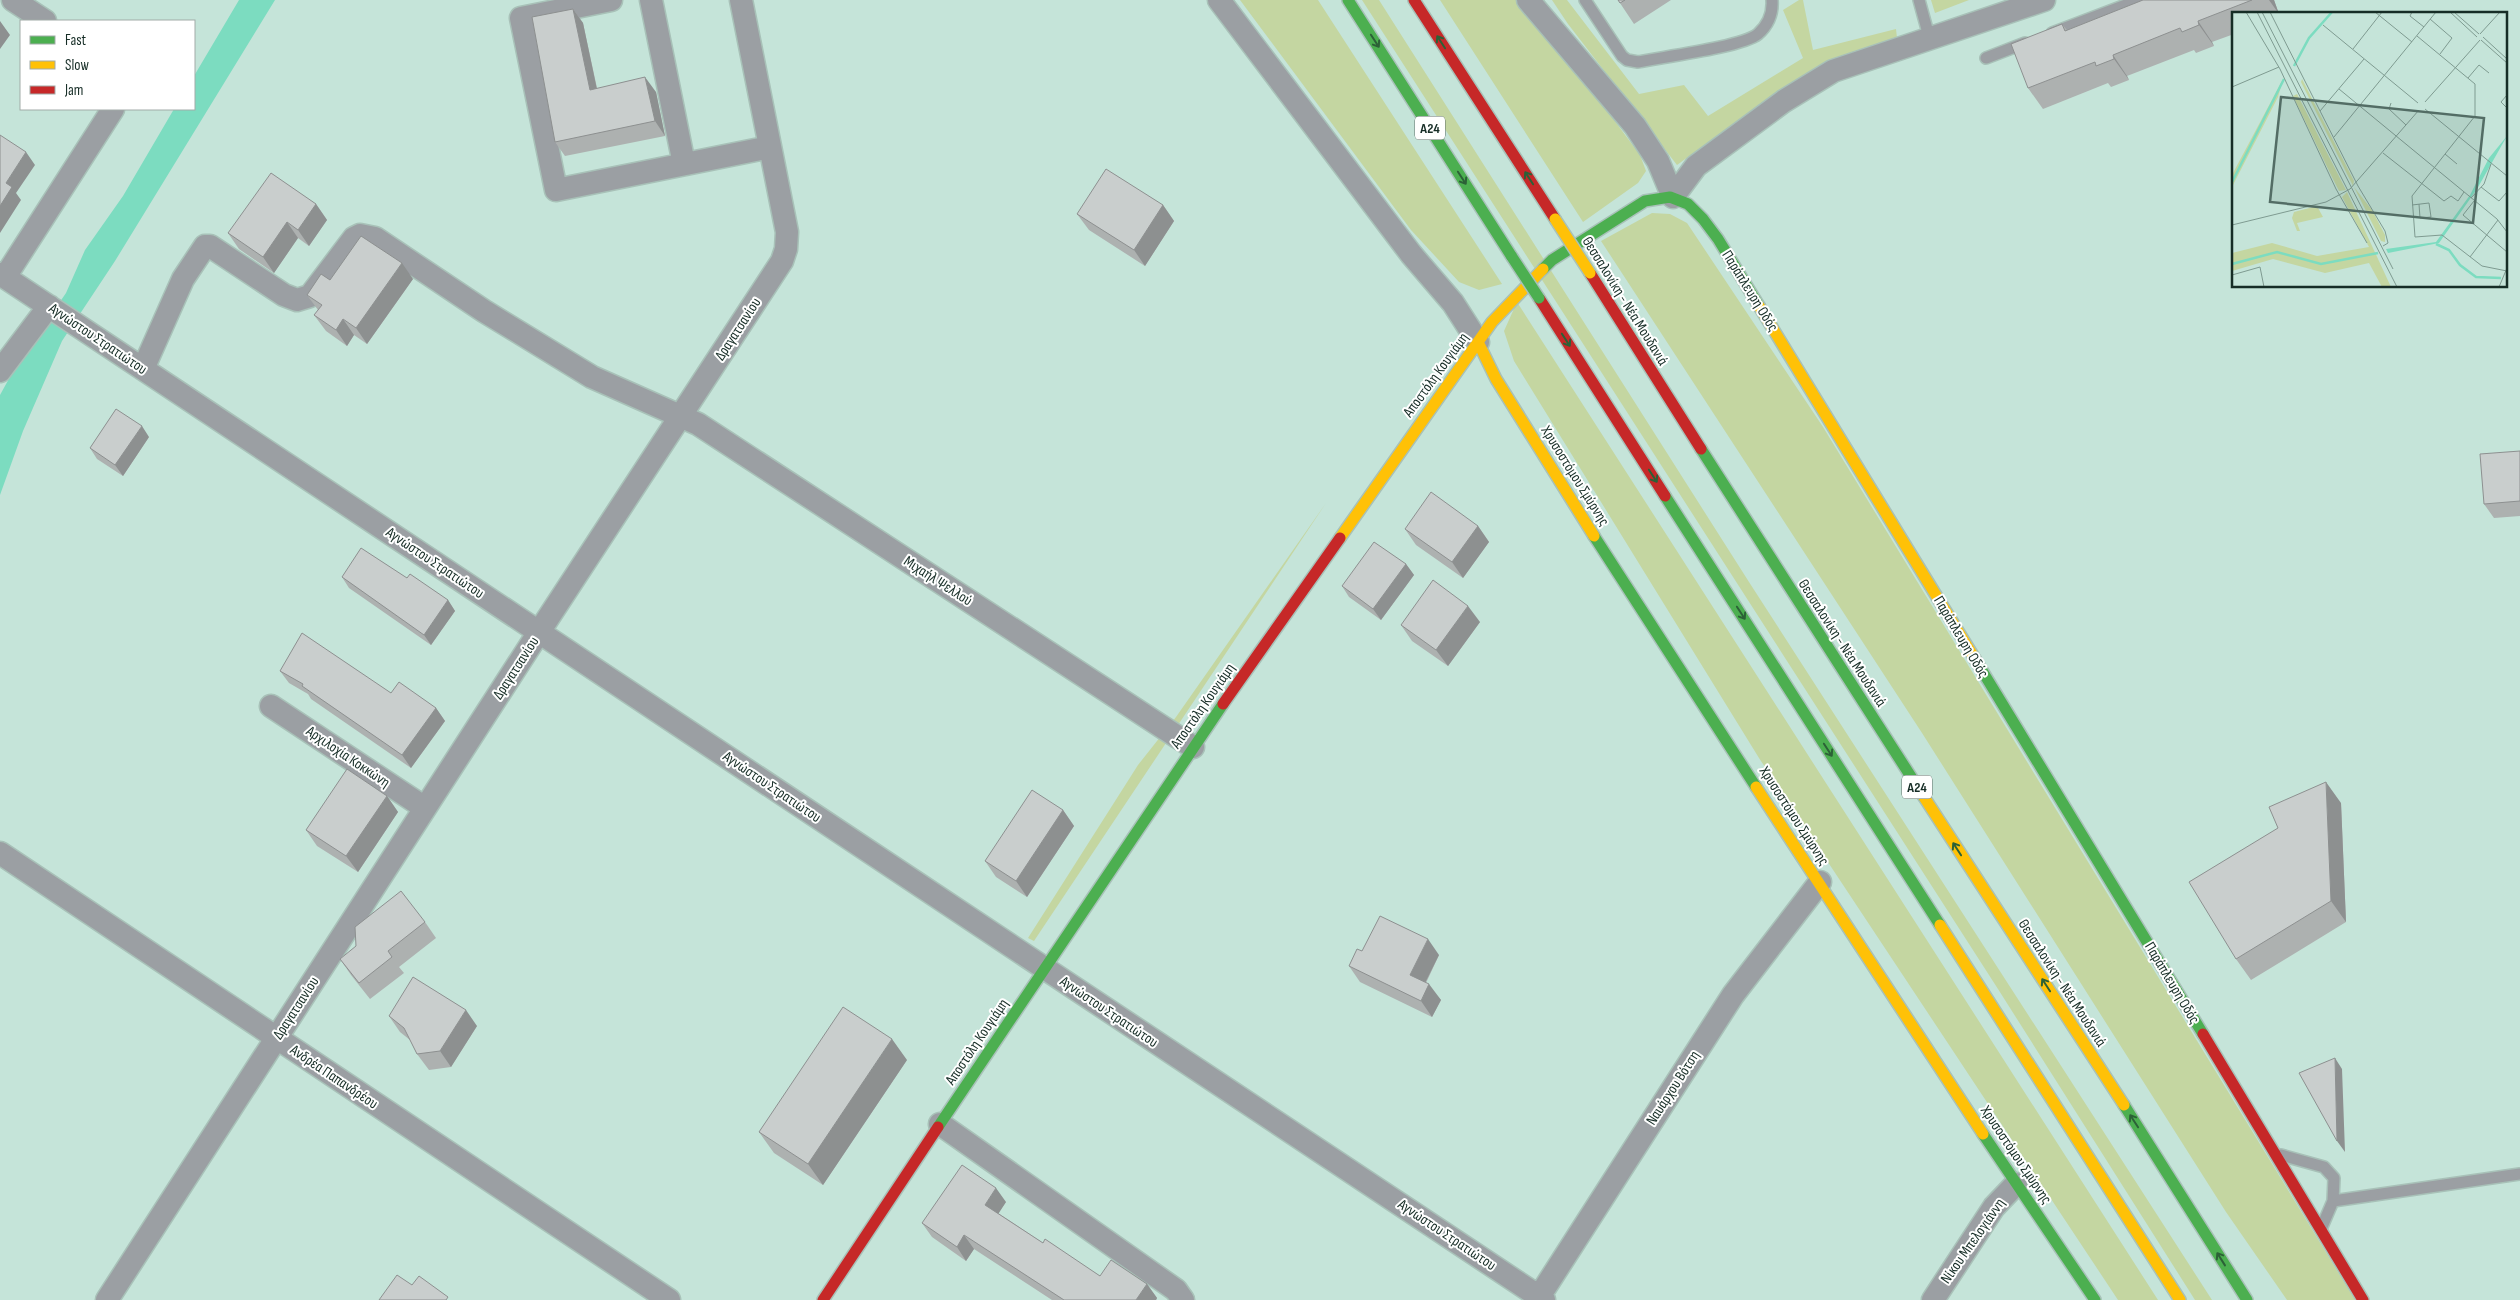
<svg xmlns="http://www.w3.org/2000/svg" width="2520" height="1300" font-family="'Sofia Sans Condensed',sans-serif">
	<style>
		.green { fill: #c4d6a1 }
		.water { fill: #7cdcc0 }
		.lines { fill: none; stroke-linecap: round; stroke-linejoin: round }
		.lane-casing { stroke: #a8c1b8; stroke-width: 14 }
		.street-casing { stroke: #a8c1b8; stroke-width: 25 }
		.fast-casing { stroke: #a8c1b8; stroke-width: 14 }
		.slow-casing { stroke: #a8c1b8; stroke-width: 14 }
		.jam-casing { stroke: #a8c1b8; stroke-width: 14 }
		.lane { stroke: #9b9fa3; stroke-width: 11 }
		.street { stroke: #9b9fa3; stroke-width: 22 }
		.fast { stroke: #4caf50; stroke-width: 11 }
		.slow { stroke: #ffc107; stroke-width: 11 }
		.jam { stroke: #c62828; stroke-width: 11 }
		.fast-bridge-casing { stroke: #a8c1b8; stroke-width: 14; stroke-linecap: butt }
		.slow-bridge-casing { stroke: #a8c1b8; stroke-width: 14; stroke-linecap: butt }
		.fast-bridge { stroke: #4caf50; stroke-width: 11 }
		.slow-bridge { stroke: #ffc107; stroke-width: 11 }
		.wall { fill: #adb1b0 }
		.shaded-wall { fill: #8d9090 }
		.building { fill: #c9cecd; stroke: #8d9090 }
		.oneway { stroke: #2c6137 }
		.labels { text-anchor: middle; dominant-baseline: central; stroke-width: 4; stroke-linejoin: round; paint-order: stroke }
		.shield { fill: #fff; stroke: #5c6c67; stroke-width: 1 }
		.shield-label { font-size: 14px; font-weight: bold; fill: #162d26 }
		.street-label { font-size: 15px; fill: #162d26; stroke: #fff }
		.inset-river { fill: none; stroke: #7cdcc0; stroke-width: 2.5 }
		.inset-road { fill: none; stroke: #7f9b91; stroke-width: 1 }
		.view { fill: #536d65; fill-opacity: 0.15; stroke: #536d65; stroke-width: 2.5 }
		.inset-edge { fill: none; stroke: #162d26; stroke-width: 2.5 }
	</style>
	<rect width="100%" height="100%" fill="#c5e4d9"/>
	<!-- green -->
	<path class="green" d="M1240,0H1318L1502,284L1479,290L1459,282L1411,230Z
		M1362,0H1379L1749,582L2212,1300H2195L1998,989Z
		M1440,0H1518L1577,70L1640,155L1646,171L1638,183L1583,222Z
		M1552,0H1567L1639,94L1684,85L1708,116L1803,58L1783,10L1799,0H1803L1813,50L1896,29L1897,38L1826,61L1776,93L1677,165L1568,24Z
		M1931,0H1969L1935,13Z
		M1652,213L1670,214L1687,223L1823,427L2355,1300H2287L2226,1212L1922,733L1601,241Z
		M1517,302L2158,1300H2118L1759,758L1514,361L1504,331Z
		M1326,503L1034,941L1028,938L1138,765L1176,717Z"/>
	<!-- water -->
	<path class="water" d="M239,0H275L115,261L62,341L23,431L0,495V395L16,366L66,293L85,250L123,196L174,109H194V76Z"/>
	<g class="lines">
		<!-- lane casing -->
		<g class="lane-casing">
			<path id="lane" d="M1585,0L1622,56L1627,60L1638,62C1662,57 1742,47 1758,34C1768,25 1773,13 1772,0
				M1919,0L1930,40
				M2052,33L2139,0
				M1986,58L2025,43
				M2281,1155L2324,1167L2334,1178L2333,1201L2321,1229
				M2333,1201L2520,1174"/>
		</g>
		<!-- street casing -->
		<g class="street-casing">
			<path id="street" d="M13,0L45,21
				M611,0L521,18L556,190L770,147
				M651,0L684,164
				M1219,0L1411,254L1453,303L1478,342
				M1528,0L1635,126L1658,161L1673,197L1696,166L1784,101L1833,71L2044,0
				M0,274L1544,1300
				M5,277L113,109
				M143,369L183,279L205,246H210L284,295L297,300L310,296L354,238L360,235L375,238L484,311L592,377L698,424L1193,747
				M0,371L49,306
				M271,706L425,808
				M0,853L669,1300
				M940,1124L1176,1290L1183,1300
				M107,1300L539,632L782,261L786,249L787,232L741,0
				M1537,1300L1733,995L1820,882
				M1933,1300L1994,1207L2016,1184"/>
		</g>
		<!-- fast casing -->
		<g class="fast-casing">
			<path id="fast" d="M1348,0L1512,257
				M1543,269L1552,260L1645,201L1670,197L1688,204L1703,219L1718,239L1759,306
				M1701,449L1924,797
				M1665,496L1940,925
				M1594,536L1756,787
				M1975,659L2203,1034
				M2124,1105L2247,1300
				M938,1127L1223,704
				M1983,1134L2095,1300"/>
		</g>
		<!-- slow casing -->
		<g class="slow-casing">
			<path id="slow" d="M1759,306L1975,659
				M1478,342L1496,379L1594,536
				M1340,538L1492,322L1543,269
				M1756,787L1983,1134
				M1924,797L2124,1105
				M1940,925L2180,1300"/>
		</g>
		<!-- jam casing -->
		<g class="jam-casing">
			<path id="jam" d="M1414,0L1555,219
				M1590,273L1701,449
				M1539,298L1665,496
				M1223,704L1340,538
				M2203,1034L2363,1300
				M823,1300L938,1127"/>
		</g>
		<!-- lane -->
		<use href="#lane" class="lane"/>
		<!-- street -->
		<use href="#street" class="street"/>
		<!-- fast -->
		<use href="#fast" class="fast"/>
		<!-- slow -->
		<use href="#slow" class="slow"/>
		<!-- jam -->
		<use href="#jam" class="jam"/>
		<!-- fast-bridge casing -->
		<g class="fast-bridge-casing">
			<path id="fast-bridge" d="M1512,257L1539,298"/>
		</g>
		<!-- slow-bridge casing -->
		<g class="slow-bridge-casing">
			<path id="slow-bridge" d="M1555,219L1590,273"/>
		</g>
		<!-- fast-bridge -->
		<use href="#fast-bridge" class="fast-bridge"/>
		<!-- slow-bridge -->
		<use href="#slow-bridge" class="slow-bridge"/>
	</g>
	<!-- wall -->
	<path class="wall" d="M1618,0H1671L1634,24Z
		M2143,0H2274L2279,14H2234V34L2212,42L2214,46L2196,53L2194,50L2127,76L2129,80L2111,87L2108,83L2043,109L2028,88L2062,24L2067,30Z
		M573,9L583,23L597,88L656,92L665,136L565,156L555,142Z
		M316,204L327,220L309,246L298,238L274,273L239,249L228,233Z
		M1163,205L1174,221L1145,266L1089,230L1077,214Z
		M413,279L367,344L354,335L347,346L326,331L314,315L318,310L307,295L330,280Z
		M149,437L123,476L97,459L90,448Z
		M2520,451V516L2494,518L2484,504Z
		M1478,526L1489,542L1463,578L1416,545L1405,529Z
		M1406,564L1414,575L1381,620L1349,597L1342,586Z
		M342,577L407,578L448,600L455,611L431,645L349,588Z
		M1480,622L1448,666L1412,641L1401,625Z
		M280,671L391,693L436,708L445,721L411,768L311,699L308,694L289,683Z
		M387,796L398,812L358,872L317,846L306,830Z
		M2341,803L2346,922L2251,980L2236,959Z
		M1063,810L1074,826L1027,897L996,877L985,861Z
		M425,922L436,938L399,967L404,973L370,999L351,975L340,959Z
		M1362,951L1439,955L1426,983L1441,1000L1432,1017L1360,982L1349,966Z
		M389,1016L477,1026L451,1067L429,1070L417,1054L410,1040L400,1032Z
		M907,1060L823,1185L774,1153L759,1132Z
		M1006,1202L998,1213L1043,1243L1100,1276L1147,1284L1157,1298L1156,1300H1052L974,1249L966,1261L932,1237L922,1223Z"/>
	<!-- shaded-wall -->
	<path class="shaded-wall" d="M2269,0H2274L2279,14Z
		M573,9L583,23L600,104L590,90Z
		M0,21L10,35L0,49Z
		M2198,21L2212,42L2214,46L2199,25Z
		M2113,55L2127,76L2129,80L2114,59Z
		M645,77L656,92L665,136L655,121Z
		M26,152L35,165L16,193L21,200L0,233V206L6,183Z
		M316,204L327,220L309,246L298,230Z
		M1163,205L1174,221L1145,266L1134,250Z
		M287,222L298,238L274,273L263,257Z
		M402,263L413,279L367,344L356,328Z
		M343,319L354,335L347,346L336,330Z
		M142,426L149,437L123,476L115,465Z
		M1478,526L1489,542L1463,578L1452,562Z
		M1406,564L1414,575L1381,620L1373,609Z
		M448,600L455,611L431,645L424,635Z
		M1468,606L1480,622L1448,666L1436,650Z
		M436,708L445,721L411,768L402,755Z
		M2326,782L2341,803L2346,922L2331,901Z
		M387,796L398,812L358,872L346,856Z
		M1063,810L1074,826L1027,897L1016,881Z
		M1428,939L1439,955L1421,991L1410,975Z
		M1429,984L1441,1000L1432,1017L1421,1001Z
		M466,1010L477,1026L451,1067L440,1051Z
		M892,1039L907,1060L823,1185L808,1164Z
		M2335,1058L2342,1069L2345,1152L2337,1141Z
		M996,1188L1006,1202L995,1219L985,1205Z
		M964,1235L974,1249L966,1261L957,1247Z
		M1147,1284L1157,1298L1156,1300H1136Z"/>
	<!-- building -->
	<path class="building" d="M1618,0H1625L1620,3Z
		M2143,0H2252L2198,21L2199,25L2182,32L2180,28L2113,55L2114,59L2096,66L2095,62L2028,88L2011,44L2062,24L2065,31Z
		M573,9L590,90L645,77L655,121L555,142L532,17Z
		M0,135L26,152L6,183L12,187L0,206Z
		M1106,169L1163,205L1134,250L1077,214Z
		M271,173L316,204L298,230L287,222L263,257L228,233Z
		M361,236L402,263L356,328L343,319L336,330L314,315L322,305L307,295L321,274L330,280Z
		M116,409L142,426L115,465L90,448Z
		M2520,451V501L2484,504L2480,454Z
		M1431,492L1478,526L1452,562L1405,529Z
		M1374,542L1406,564L1373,609L1342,586Z
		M361,548L407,578L410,574L448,600L424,635L342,577Z
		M1433,580L1468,606L1436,650L1401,625Z
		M302,633L391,693L399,682L436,708L402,755L302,686L303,684L280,671Z
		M347,769L387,796L346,856L306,830Z
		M2326,782L2331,901L2236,959L2189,882L2278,828L2269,807Z
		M1032,790L1063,810L1016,881L985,861Z
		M401,891L425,922L388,951L392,957L359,983L340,959L356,946L355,927Z
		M1380,916L1428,939L1410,975L1429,984L1421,1001L1349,966L1357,949L1362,951Z
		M413,977L466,1010L440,1051L417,1054L404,1028L389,1016Z
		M843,1007L892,1039L808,1164L759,1132Z
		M2335,1058L2337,1141L2299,1073Z
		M962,1165L996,1188L985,1205L1043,1243L1045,1239L1100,1276L1111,1260L1147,1284L1136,1300H1064L964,1235L957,1247L922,1223Z
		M397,1275L412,1285L419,1276L448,1297L446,1300H379Z"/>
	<!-- one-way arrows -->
	<defs><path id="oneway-shaft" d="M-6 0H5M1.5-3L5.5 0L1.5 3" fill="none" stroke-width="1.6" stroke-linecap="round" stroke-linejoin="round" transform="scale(1.25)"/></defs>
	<g class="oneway">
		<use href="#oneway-shaft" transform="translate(1375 41) rotate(57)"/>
		<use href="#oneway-shaft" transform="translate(1441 42) rotate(-123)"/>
		<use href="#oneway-shaft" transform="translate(1462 178) rotate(57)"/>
		<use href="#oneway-shaft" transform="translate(1529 178) rotate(-123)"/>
		<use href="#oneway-shaft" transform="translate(1566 340) rotate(57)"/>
		<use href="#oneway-shaft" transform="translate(1653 476) rotate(57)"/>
		<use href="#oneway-shaft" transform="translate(1741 613) rotate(57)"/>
		<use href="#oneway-shaft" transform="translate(1828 750) rotate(57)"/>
		<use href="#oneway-shaft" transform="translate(1957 849) rotate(-123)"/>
		<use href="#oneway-shaft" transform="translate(2046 985) rotate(-123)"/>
		<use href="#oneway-shaft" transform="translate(2134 1121) rotate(-123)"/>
		<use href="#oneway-shaft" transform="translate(2221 1259) rotate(-122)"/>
	</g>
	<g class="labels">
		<!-- shield labels -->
		<g class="shield">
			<rect x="1415" y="116.5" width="30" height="23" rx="4"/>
			<rect x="1902" y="775.5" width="30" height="23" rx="4"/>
		</g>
		<g class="shield-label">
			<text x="1430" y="128">Α24</text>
			<text x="1917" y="787">Α24</text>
		</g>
		<!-- street labels -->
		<g class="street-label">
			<text transform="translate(1750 291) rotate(58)">Παράπλευρη Οδός</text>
			<text transform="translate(1625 301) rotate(58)">Θεσσαλονίκη - Νέα Μουδανιά</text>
			<text transform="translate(738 329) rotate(-57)">Δραγατσανίου</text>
			<text transform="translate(98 339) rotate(34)">Αγνώστου Στρατιώτου</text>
			<text transform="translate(1436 375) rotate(-54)">Αποστόλη Κουγιάμη</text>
			<text transform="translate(1575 476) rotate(58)">Χρυσοστόμου Σμύρνης</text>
			<text transform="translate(435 563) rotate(34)">Αγνώστου Στρατιώτου</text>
			<text transform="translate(938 581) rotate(33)">Μιχαήλ Ψελλού</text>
			<text transform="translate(1961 637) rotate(59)">Παράπλευρη Οδός</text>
			<text transform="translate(1842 643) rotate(57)">Θεσσαλονίκη - Νέα Μουδανιά</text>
			<text transform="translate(516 668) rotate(-57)">Δραγατσανίου</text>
			<text transform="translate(1203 706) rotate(-55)">Αποστόλη Κουγιάμη</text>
			<text transform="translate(348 757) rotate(34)">Αρχιλοχία Κοκκώνη</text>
			<text transform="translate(772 787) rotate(34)">Αγνώστου Στρατιώτου</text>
			<text transform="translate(1794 816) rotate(57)">Χρυσοστόμου Σμύρνης</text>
			<text transform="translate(2062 983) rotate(57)">Θεσσαλονίκη - Νέα Μουδανιά</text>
			<text transform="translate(2172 983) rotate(59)">Παράπλευρη Οδός</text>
			<text transform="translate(296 1008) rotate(-57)">Δραγατσανίου</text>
			<text transform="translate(1109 1012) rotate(34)">Αγνώστου Στρατιώτου</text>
			<text transform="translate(977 1042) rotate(-56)">Αποστόλη Κουγιάμη</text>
			<text transform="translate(334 1077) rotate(34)">Ανδρέα Παπανδρέου</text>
			<text transform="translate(1673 1088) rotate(-57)">Ναυάρχου Βότση</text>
			<text transform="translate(2016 1155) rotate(56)">Χρυσοστόμου Σμύρνης</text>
			<text transform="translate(1447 1235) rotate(34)">Αγνώστου Στρατιώτου</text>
			<text transform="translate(1973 1241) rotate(-55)">Νίκου Μπελογιάννη</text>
		</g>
	</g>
	<!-- overview -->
	<g transform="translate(2232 12)">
		<rect width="275" height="275" fill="#c5e4d9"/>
		<path d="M51,67L46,85L0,175V163ZM70,67L122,169L121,174L69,70ZM65,82L114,178L107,179L98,161L61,84ZM122,175L140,198L153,223V230L149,229ZM115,180L159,275H150L137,251L93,261L41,247L0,259V241L40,231L85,244L137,235L110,185ZM85,194L91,205L65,211L68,219H65L60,206L62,200Z" fill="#c4d6a1"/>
		<path d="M275,124L245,177L207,231L156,241L154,237L204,230L238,183L257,146Z" fill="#7cdcc0"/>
		<path class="inset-river" d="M62,54L77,26L100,0M0,170L52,67M204,232L217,238L228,253L244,265L269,266M0,252L45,240L89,252L146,241"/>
		<path class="inset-road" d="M14,0L48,57L104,177L135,231M25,0L165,275M30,0L161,257M38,0L126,174L153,219L156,231L151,234M143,0L180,30M180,0L178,4L192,15M218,0L245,25M222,0L247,22M198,7L220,26L208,42M91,13L186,91M248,22L268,0M185,24L243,72V104L180,184L183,225L210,223L250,254L275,259M251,25L275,47M249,28L275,51M121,37L150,0M236,66L247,53L257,61M0,75L47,55M107,77L265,207L275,220M275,83L269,90L275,96M193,90L248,28M159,91L157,97L174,113M193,97L275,164M88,99L132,47M102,125L204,0M0,139V160M151,141L212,189L219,184L226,189L232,180M213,142L225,152M249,175L267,189L275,180M239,186L252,172L259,152M242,189L231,203L275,240M180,193L197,191L199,205L188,206L187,192M0,213L94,190L118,177L187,98M238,245L266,208M0,263L28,255L32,275M267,275L275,256"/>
		<path class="view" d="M49,85L252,106L241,211L38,190Z"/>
		<rect width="275" height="275" class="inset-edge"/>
	</g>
	<!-- legend -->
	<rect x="20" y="20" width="175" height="90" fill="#ffffff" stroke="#a2aba8"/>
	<rect x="30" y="36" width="25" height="8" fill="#4caf50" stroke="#a2aba8"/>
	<text x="65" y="45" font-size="15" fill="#162d26">Fast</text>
	<rect x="30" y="61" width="25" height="8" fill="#ffc107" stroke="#a2aba8"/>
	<text x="65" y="70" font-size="15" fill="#162d26">Slow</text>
	<rect x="30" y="86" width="25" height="8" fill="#c62828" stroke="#a2aba8"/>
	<text x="65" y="95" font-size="15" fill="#162d26">Jam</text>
</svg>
